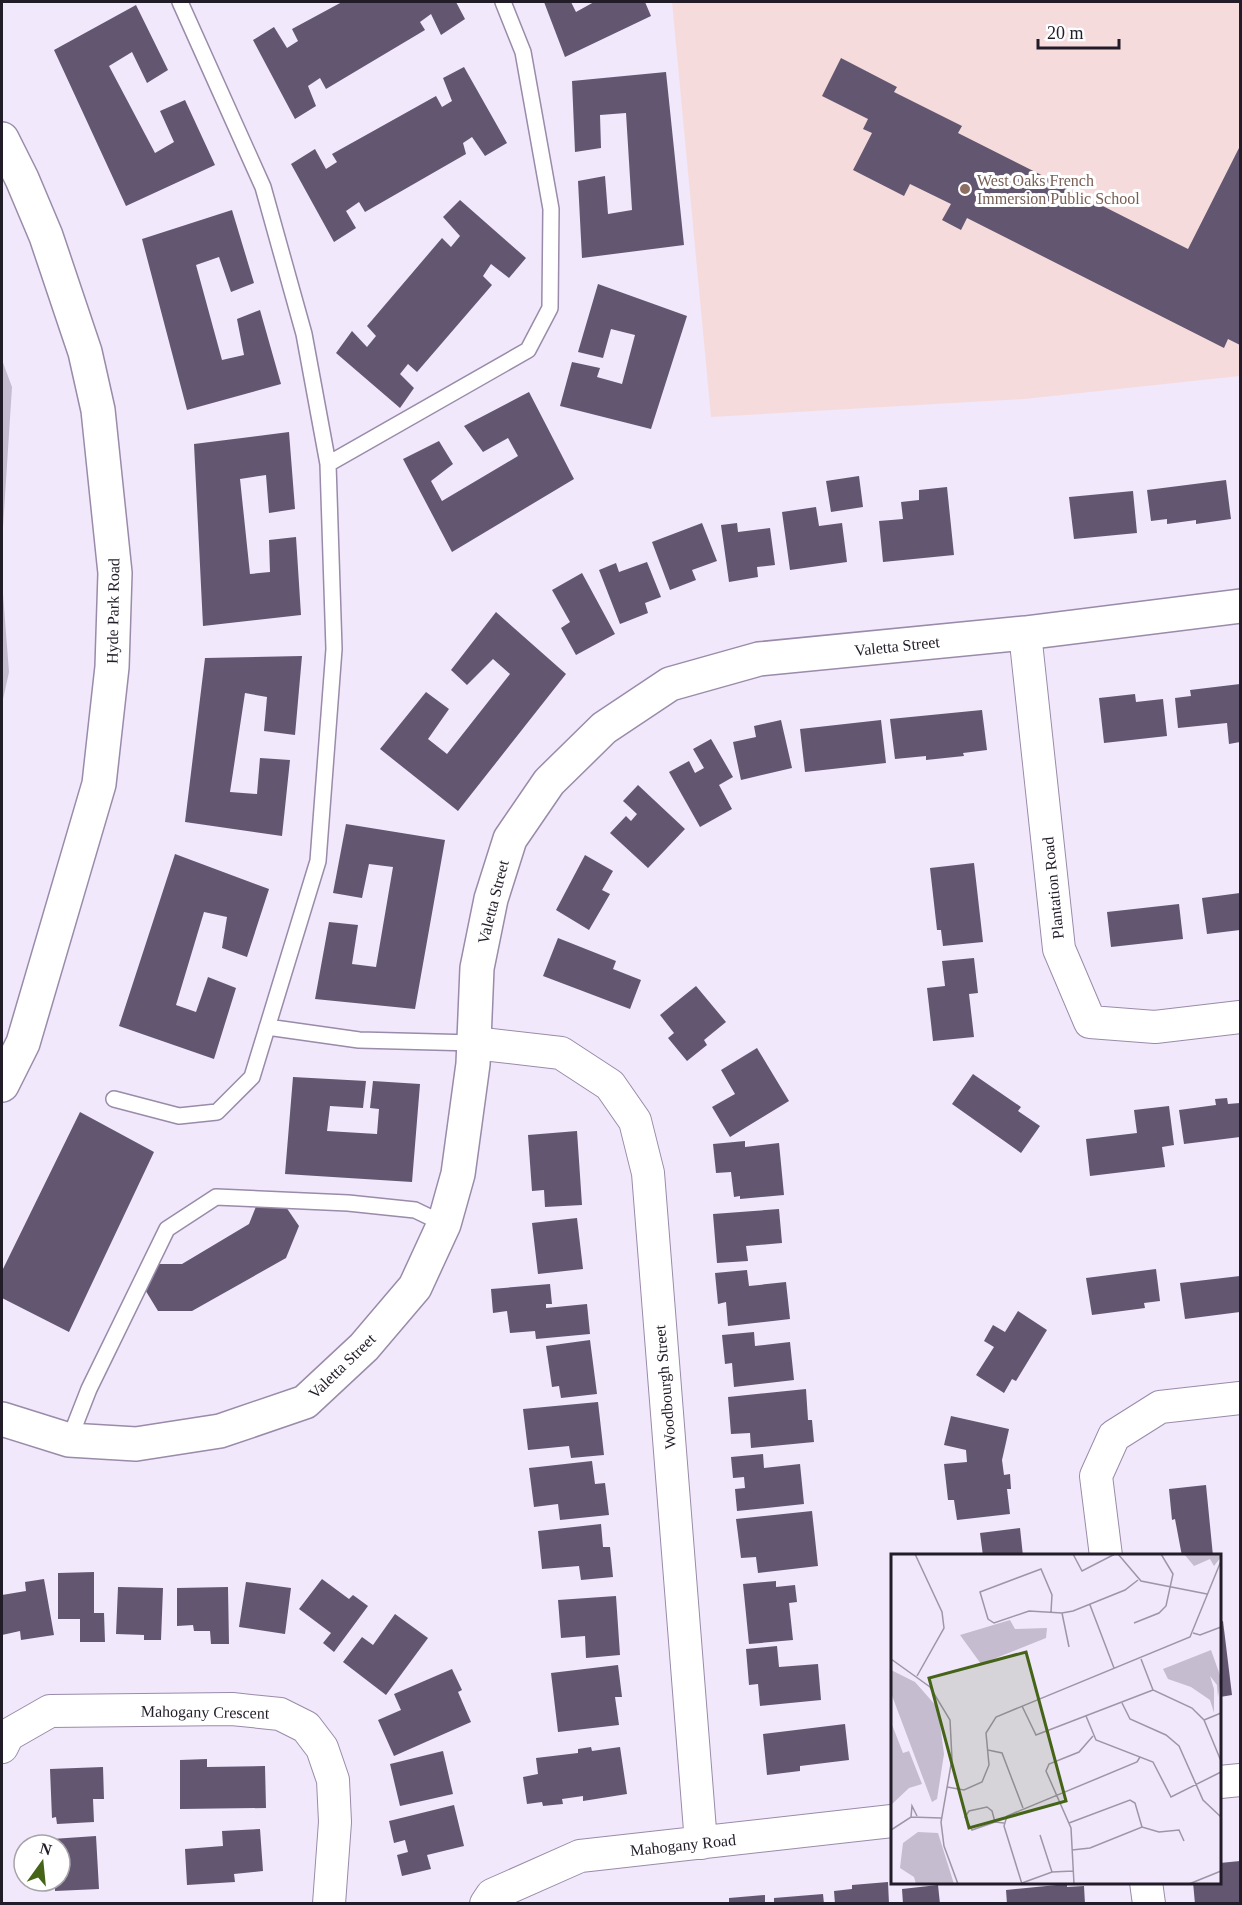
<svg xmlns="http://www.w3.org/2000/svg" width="1242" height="1905" font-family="'Times New Roman',serif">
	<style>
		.education { fill: #f6dbdc }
		.green { fill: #c5bccf }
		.building { fill: #635671 }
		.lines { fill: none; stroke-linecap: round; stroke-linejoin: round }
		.service-casing { stroke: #998ba9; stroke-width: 18 }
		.minor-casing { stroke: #998ba9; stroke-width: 34 }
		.tertiary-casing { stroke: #998ba9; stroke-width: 36 }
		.secondary-casing { stroke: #998ba9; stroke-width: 36 }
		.service { stroke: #fff; stroke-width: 15 }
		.minor { stroke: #fff; stroke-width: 32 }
		.tertiary { stroke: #fff; stroke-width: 33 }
		.secondary { stroke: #fff; stroke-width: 33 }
		.education-dot { fill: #8d6e63; stroke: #fff; stroke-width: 2 }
		.labels { text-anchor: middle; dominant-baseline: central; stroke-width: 6; stroke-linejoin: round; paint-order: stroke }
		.education-label { font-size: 16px; fill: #785e54; stroke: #fff; text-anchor: start }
		.street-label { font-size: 16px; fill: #221c28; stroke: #fff }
		.inset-road { fill: none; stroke: #9e96a7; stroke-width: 1.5 }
		.view { fill: #456418; fill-opacity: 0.15; stroke: #456418; stroke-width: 3 }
		.inset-edge { fill: none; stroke: #221c28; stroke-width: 3 }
	</style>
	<rect width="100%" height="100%" fill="#f1e8fb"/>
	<!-- education -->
	<path class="education" d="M672,2H1240V376L1024,399L711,417Z"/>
	<!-- green -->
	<path class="green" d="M2,360L12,387L2,543Z
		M2,581L9,672L2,704Z"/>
	<!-- building -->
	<path class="building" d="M342,2H456L465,19L441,35L431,14L420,22L425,30L326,89L320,78L308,86L316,106L295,119L253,40L274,27L287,48L298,41L292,29Z
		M544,2H571L576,12L594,2H645L651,16L565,57Z
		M136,5L168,70L147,83L132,52L109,66L155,153L174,142L160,111L185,100L215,165L126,206L54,50Z
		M841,58L897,87L894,92L962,126L958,133L1188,249L1240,146V345L1228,339L1224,348L967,218L961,230L942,220L951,204L910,184L904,196L853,170L872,133L863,129L868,119L822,96Z
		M464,67L507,143L485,156L472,137L463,143L466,154L365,212L359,202L346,211L356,228L334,242L291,164L315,149L326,169L337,162L332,154L436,96L442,107L452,101L443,78Z
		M666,72L684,245L582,258L578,181L605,176L608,214L632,210L626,113L600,115L601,148L575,152L572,81Z
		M460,200L526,258L509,278L491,264L483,276L492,285L417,372L408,364L400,374L414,388L400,408L336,353L352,331L367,347L376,336L367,326L442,238L451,247L460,236L443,217Z
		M232,210L254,283L231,292L219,257L196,265L222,360L244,355L237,319L260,310L281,384L187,410L142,239Z
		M598,284L687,316L651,429L560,406L572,362L600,368L597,377L622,384L635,335L611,329L603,358L578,352Z
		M529,392L574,479L452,552L403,459L439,441L453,464L431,481L442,501L518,456L508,438L483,452L464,426Z
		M289,432L295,509L269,513L266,475L240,479L250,574L270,572L269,540L296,537L301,615L203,626L194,444Z
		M859,476L863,507L831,512L826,481Z
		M1226,480L1231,519L1196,524V520L1167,524V519L1151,521L1147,490Z
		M947,487L954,555L883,562L879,521L903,519L901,502L919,500V490Z
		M1133,491L1137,533L1074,539L1069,497Z
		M816,507L819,526L842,523L847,562L790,570L782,512Z
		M702,523L717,561L692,570L696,580L670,590L652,542Z
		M737,523L738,532L770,528L775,565L757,567L758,577L729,582L721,525Z
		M647,562L661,597L645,603L648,613L620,624L599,570L616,563L619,572Z
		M582,573L615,634L576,655L561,628L570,622L552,590Z
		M496,612L566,674L458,811L380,749L426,692L449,709L428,739L447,754L510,674L493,659L467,685L451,670Z
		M302,656L295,735L264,731L267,697L245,693L230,792L257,794L260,758L290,760L282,836L185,822L205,658Z
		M1240,684V742L1229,744L1227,723L1178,728L1175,698L1191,696L1190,690Z
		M1135,694L1136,702L1163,699L1167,736L1104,743L1099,698Z
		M982,710L987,750L963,753L964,756L926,760V756L895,759L890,719Z
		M781,720L792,768L741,780L733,742L756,737L754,726Z
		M881,720L886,763L805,772L800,729Z
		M711,739L733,777L719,785L732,809L700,827L669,772L689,761L695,773L704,768L693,749Z
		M638,785L685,829L648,868L610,833L626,816L631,821L637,814L623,801Z
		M346,824L445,840L415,1009L315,999L329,922L358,925L352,964L376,967L393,867L369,864L362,898L333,893Z
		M175,854L269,889L247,957L222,948L227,917L204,912L176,1005L196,1012L208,977L236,988L214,1059L119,1026Z
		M585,855L613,871L602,890L610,894L589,930L556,910Z
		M974,863L983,942L943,946L941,930H937L930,868Z
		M1240,893V930L1207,934L1202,898Z
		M1179,904L1183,939L1111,947L1107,912Z
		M558,938L616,961L613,969L641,980L630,1009L543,976Z
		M974,958L978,993L969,994L974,1037L933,1041L927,988L945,986L942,961Z
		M696,986L726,1022L704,1040L707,1045L687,1061L668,1038L674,1033L660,1015Z
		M757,1048L789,1101L730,1137L712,1107L735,1094L721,1070Z
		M973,1074L1021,1107L1018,1111L1040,1126L1021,1153L952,1104Z
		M293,1077L366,1081L363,1108L330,1106L327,1131L377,1134L379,1109L370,1108L373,1081L420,1084L412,1182L285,1174Z
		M1227,1098L1228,1104L1240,1103V1137L1184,1144L1179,1110L1216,1105L1215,1099Z
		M1169,1106L1174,1145L1162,1147L1165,1167L1090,1176L1086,1139L1137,1133L1134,1110Z
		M80,1112L154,1152L69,1332L2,1298V1271Z
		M577,1131L582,1205L545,1207L544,1190L532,1191L528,1135Z
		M745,1141V1147L779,1143L784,1195L740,1199V1196L734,1197L731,1172L716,1173L713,1144Z
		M257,1204L286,1207L299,1226L286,1258L192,1311H158L144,1288L158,1264H182L249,1224Z
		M779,1209L782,1243L746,1246L748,1261L717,1263L713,1214Z
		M577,1218L583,1269L538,1274L532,1223Z
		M1156,1269L1160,1301L1144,1303L1145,1308L1092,1315L1086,1278Z
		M747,1270L749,1286L786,1282L790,1319L728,1326L726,1302L718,1304L715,1273Z
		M1240,1276V1312L1185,1319L1180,1283Z
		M550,1284L552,1304H546V1308L587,1304L590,1334L536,1339L535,1331L510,1333L507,1311L493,1313L491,1289Z
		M1018,1311L1047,1330L1016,1381L1012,1379L1004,1393L976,1375L994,1347L984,1341L993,1325L1005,1332Z
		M754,1332L755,1346L790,1342L794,1380L734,1387L732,1363L725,1364L722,1335Z
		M590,1340L597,1394L561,1398L559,1386L552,1387L546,1346Z
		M806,1389L808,1420H812L814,1442L751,1448L750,1433L731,1434L728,1397Z
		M598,1402L604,1455L571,1458L569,1446L528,1450L523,1409Z
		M951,1416L1009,1429L1002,1460L1004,1475L1010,1474L1011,1489H1007L1010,1514L957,1520L954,1500H948L944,1464L967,1462L966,1450L944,1445Z
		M763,1454L764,1468L800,1464L804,1504L737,1511L735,1489L745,1488L744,1477L733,1478L731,1457Z
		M592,1461L595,1484L605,1483L609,1515L560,1520L558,1504L534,1507L529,1468Z
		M1206,1485L1213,1556H1182L1175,1519L1172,1520L1169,1489Z
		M812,1511L818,1566L758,1573L756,1557L741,1558L736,1519Z
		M601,1524L603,1547H610L613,1577L581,1580L579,1566L542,1569L538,1531Z
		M1020,1528L1023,1556H983L980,1533Z
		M94,1572V1613H104L105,1642H80V1619H58V1573Z
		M44,1579L54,1635L21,1640L20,1631L2,1635V1595L26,1591L25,1582Z
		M322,1579L349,1599L353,1595L368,1606L334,1652L323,1643L331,1633L299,1609Z
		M776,1581V1587L795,1585L797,1602L789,1603L793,1640L749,1644L743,1584Z
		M246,1582L291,1588L285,1634L239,1627Z
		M118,1587L163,1588L161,1640H144V1635L116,1634Z
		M228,1587L229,1644H211L210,1631H194L193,1625L177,1626V1588Z
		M616,1596L620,1655L586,1658L585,1636L561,1638L558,1600Z
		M395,1614L428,1638L386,1695L343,1662L362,1637L373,1645Z
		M1223,1621L1232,1695L1220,1697V1622Z
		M777,1646L779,1667L818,1664L821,1700L760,1706L758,1684L749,1685L746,1649Z
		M618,1665L622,1697H615L619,1725L558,1732L551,1673Z
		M452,1669L462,1690L458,1692L471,1722L394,1756L378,1720L401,1710L394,1694Z
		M845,1724L849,1760L800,1766V1771L767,1775L763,1734Z
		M591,1747L592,1751L620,1747L627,1794L583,1801V1796L562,1799L563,1804L543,1806L542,1802L527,1804L523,1777L538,1774L536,1758L578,1753V1749Z
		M443,1751L453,1794L400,1806L390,1764Z
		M207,1759V1767L265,1766L266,1808L180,1809V1760Z
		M103,1767L104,1799H93L94,1822L57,1824L56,1817L52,1818L50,1769Z
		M454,1805L464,1846L427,1855L431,1869L402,1876L397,1855L408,1852L405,1840L394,1843L389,1821Z
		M260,1829L263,1871L234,1874L235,1882L187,1885L185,1849L223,1846L222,1831Z
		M96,1836L99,1889L55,1891V1881H60V1845H52V1839Z
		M1240,1861V1904H1195L1193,1882H1220V1863Z
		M888,1882L889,1904H835L834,1891L852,1889V1885Z
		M1067,1884V1887L1084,1886L1085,1904H1007L1006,1890Z
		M938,1885L940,1904H903L902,1889Z
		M823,1894L824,1904H774V1898Z
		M765,1895V1904H729V1898Z"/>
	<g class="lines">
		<!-- service casing -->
		<g class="service-casing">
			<path id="service" d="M328,464L528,350L550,308L551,209L523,52L503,2
				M267,1027L359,1040L474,1043
				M114,1099L179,1116L217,1112L252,1077L318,861L334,649L328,464L304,334L263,187L180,2
				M69,1440L89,1389L167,1229L216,1197L348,1203L415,1210L444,1224"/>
		</g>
		<!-- minor casing -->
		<g class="minor-casing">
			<path id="minor" d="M1025,633L1059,949L1090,1022L1155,1027L1240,1017
				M474,1043L561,1053L610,1085L635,1121L648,1173L701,1843
				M1106,1556L1096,1476L1114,1436L1160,1407L1240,1398
				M2,1747L8,1735L50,1711L232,1709L280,1714L306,1727L322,1748L333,1780L335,1822L329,1904
				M1220,1782L1240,1780
				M1146,1882L1149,1904
				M486,1904L492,1895L580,1856L892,1821"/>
		</g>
		<!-- tertiary casing -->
		<g class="tertiary-casing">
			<path id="tertiary" d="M2,1419L69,1440L136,1444L220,1431L305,1402L364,1347L415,1287L444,1224L458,1174L473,1064L477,968L491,899L510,839L549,782L604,728L670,684L759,659L1025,633L1240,606"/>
		</g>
		<!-- secondary casing -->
		<g class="secondary-casing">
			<path id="secondary" d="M2,139L22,179L46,236L85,352L98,410L115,573L112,667L99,784L23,1043L2,1085"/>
		</g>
		<!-- service -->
		<use href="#service" class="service"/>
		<!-- minor -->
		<use href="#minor" class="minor"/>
		<!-- tertiary -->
		<use href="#tertiary" class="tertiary"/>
		<!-- secondary -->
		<use href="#secondary" class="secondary"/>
	</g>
	<!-- markers -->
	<circle class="education-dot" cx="965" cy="189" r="6"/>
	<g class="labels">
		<!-- education labels -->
		<g class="education-label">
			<text x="977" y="180">West Oaks French<tspan x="977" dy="18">Immersion Public School</tspan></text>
		</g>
		<!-- street labels -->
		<g class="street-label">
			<text transform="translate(113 611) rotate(-89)">Hyde Park Road</text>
			<text transform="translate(897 646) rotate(-6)">Valetta Street</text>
			<text transform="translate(1053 888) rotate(-96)">Plantation Road</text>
			<text transform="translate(493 902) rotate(-76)">Valetta Street</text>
			<text transform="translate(342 1366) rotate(-44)">Valetta Street</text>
			<text transform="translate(665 1387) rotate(-95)">Woodbourgh Street</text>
			<text transform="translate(205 1712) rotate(1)">Mahogany Crescent</text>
			<text transform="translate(683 1845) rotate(-6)">Mahogany Road</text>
		</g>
	</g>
	<!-- overview -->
	<g transform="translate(891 1554)">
		<rect width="330" height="330" fill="#f1e8fb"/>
		<path d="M293,0H330V3L323,12L319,5L303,12ZM119,66L124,75L156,74L155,84L90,110L69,81ZM320,96L330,124L327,143L326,131L319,122L323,135V159L319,146L300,133L277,125L272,115ZM0,116L24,128L47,154L53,200L46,245L41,248L0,139ZM0,168L12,199L18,197L31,230L18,234L0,251ZM27,278L47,279L63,330H25L23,323L9,314L12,289Z" fill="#c5bccf"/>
		<path class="inset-road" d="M24,0L51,58L53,74L26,122M182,0L191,17L224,0M227,0L250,27L316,40M199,51L223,114M160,58L161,41L150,15L89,38L97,65L103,69L138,57L171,59L182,57L234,36L247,26M171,59L178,93M243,69L268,59L275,52L282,20L270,0M302,79L309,81L330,73M0,105L39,133L59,166L61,205L50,268L53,292L67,330M250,105L262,136L301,154L313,166L330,207M231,149L239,165L275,181L288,192L312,246L330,263M131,152L145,181L262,136M195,162L205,186L262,208L280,243L330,218M313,166L330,159M97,196L111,199L132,254M56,233L73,236L91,228L98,211L95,179L105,163L299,83L330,7M20,263L21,252L26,262M104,268L101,257L96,253L78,257L74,263L81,276L104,268L113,269M178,269L239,246L244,249L251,273M0,276L20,263L50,264M149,281L161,318M181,296L199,294L251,273L268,278L288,276L293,287M131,329L161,318L182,317M131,330L113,272L116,262L246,208L249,203M183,330L180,274L155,217L158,210L188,198L202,182M298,330L330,317"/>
		<path class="view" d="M135,98L175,247L78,274L38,124Z"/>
		<rect width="330" height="330" class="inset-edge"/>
	</g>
	<!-- border -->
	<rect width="1242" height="1905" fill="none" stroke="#221c28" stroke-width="6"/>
	<!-- north arrow -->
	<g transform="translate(42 1863) rotate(15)"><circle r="28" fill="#ffffff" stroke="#a7a4a9" stroke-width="1.5"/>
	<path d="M0-4.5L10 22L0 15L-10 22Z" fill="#456418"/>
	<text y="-9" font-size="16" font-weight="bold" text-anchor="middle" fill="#221c28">N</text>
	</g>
	<!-- scale -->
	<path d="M1038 39v9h81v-9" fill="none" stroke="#221c28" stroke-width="3"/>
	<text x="1047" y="39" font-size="18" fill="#221c28" stroke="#ffffff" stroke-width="4.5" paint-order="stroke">20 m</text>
</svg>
